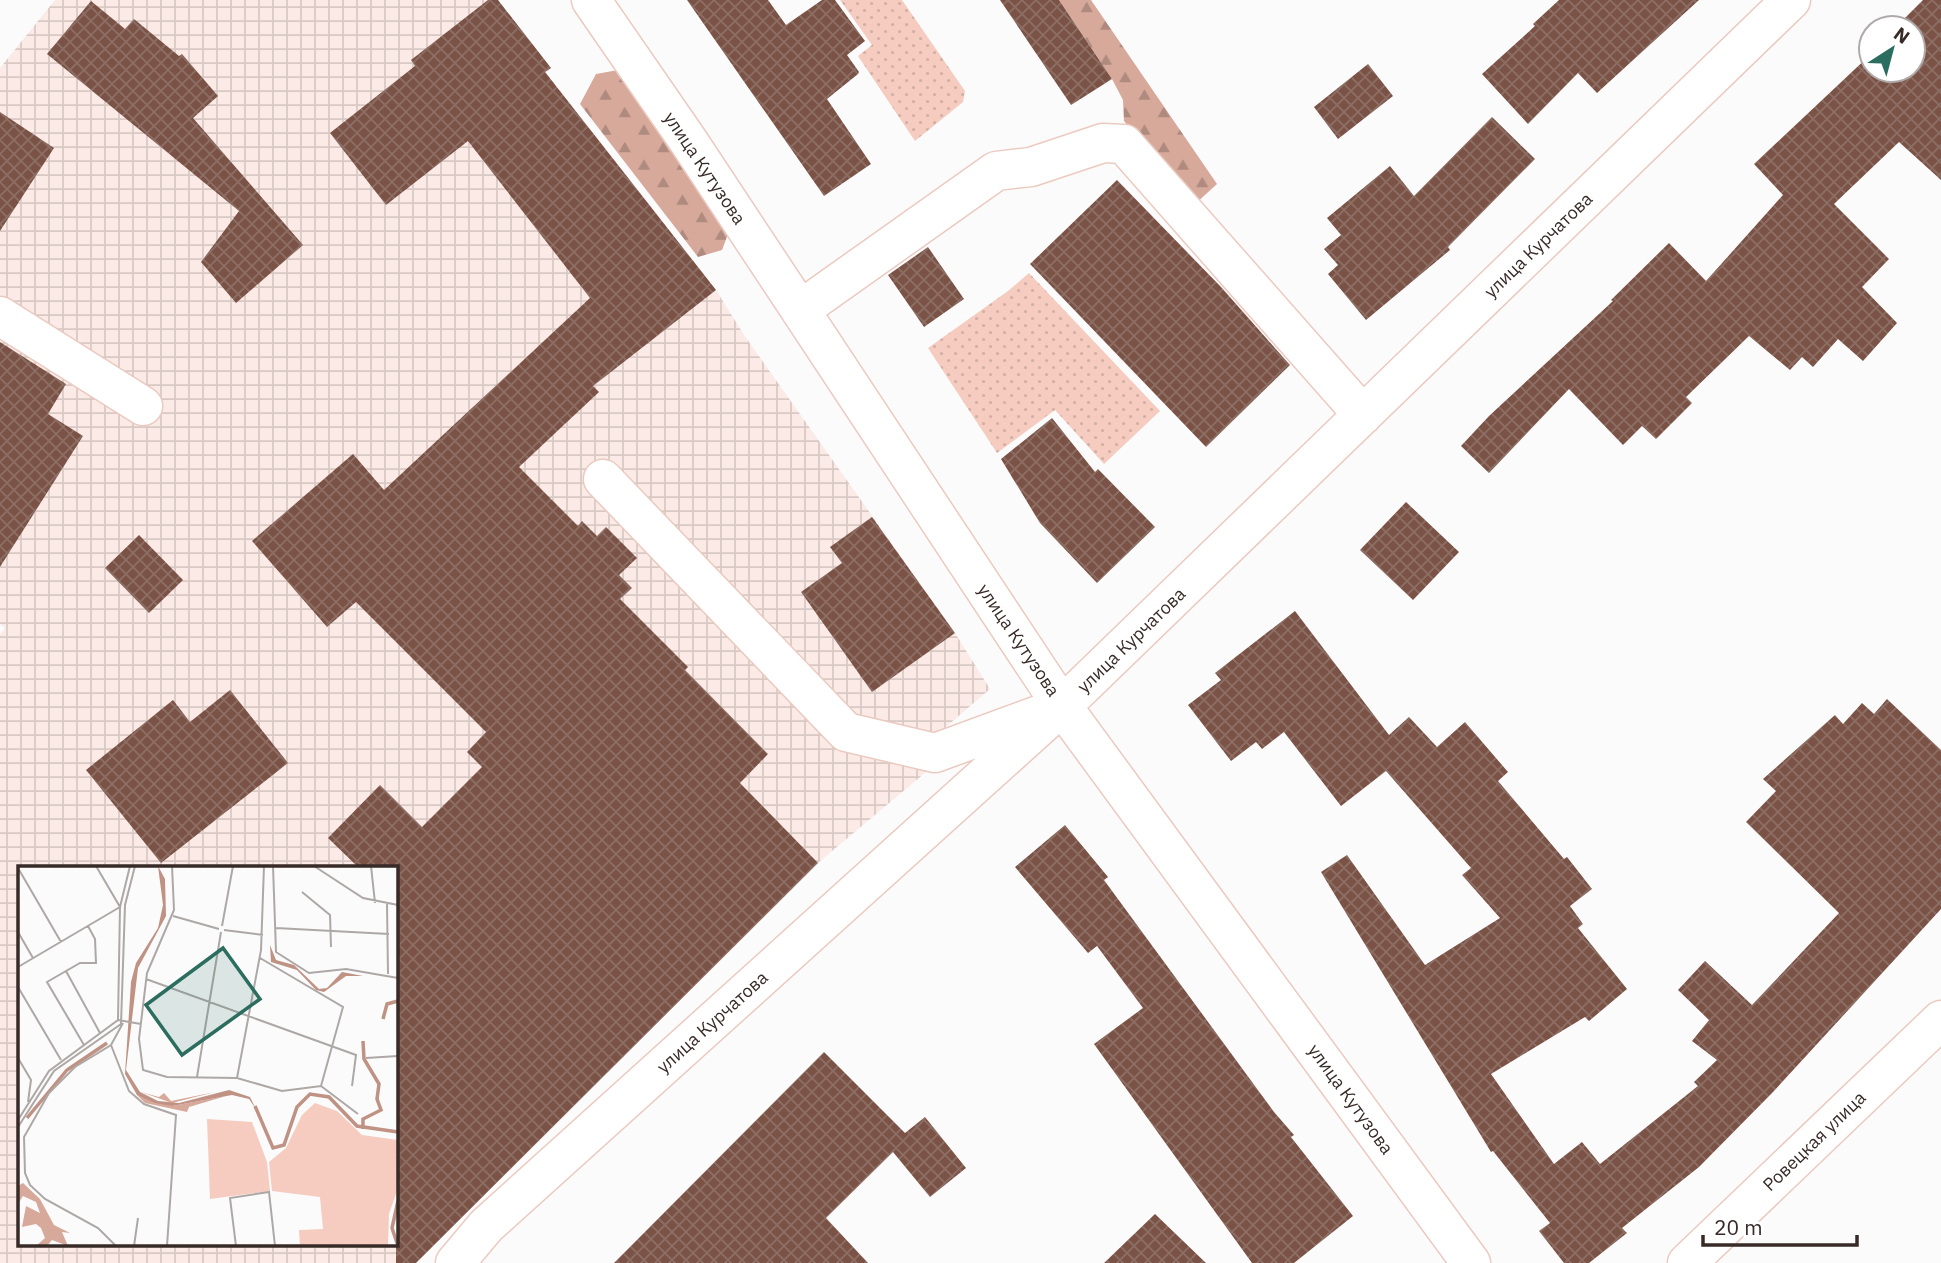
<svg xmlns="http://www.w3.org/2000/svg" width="1941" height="1263" font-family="'IBM Plex Sans',sans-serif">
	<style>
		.industrial { fill: url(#industrial-grid); fill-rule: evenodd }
		.forest { fill: url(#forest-firs) }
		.park { fill: url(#park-dots) }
		.building { fill: url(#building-cross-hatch) }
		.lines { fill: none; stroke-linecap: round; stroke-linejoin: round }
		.minor-casing { stroke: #ebcac0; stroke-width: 41 }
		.minor { stroke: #fff; stroke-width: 38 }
		.labels { text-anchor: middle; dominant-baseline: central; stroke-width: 7; stroke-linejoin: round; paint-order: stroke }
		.street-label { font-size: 18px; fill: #382b27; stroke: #fff }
		.inset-river { fill: none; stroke: #bf9284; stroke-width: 3.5 }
		.inset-road { fill: none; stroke: #ada8a6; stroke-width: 2 }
		.view { fill: #2b6e5f; fill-opacity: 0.15; stroke: #2b6e5f; stroke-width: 3.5 }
		.inset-edge { fill: none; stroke: #382b27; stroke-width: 3.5 }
	</style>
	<defs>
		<pattern id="industrial-grid" width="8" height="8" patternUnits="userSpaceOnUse" patternTransform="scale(1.75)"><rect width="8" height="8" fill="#fbeae5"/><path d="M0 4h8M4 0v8" fill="none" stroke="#d8c9c4"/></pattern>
		<pattern id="forest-firs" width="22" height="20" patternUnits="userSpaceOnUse" patternTransform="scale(1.75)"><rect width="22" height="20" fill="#d7a99b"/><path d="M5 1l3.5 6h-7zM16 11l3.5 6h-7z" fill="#af8a7e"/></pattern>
		<pattern id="park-dots" width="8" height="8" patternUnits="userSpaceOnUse" patternTransform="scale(1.75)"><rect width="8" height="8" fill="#f5ccbf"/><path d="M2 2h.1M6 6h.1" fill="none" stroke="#d3afa4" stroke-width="1.8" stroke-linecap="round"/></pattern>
		<pattern id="building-cross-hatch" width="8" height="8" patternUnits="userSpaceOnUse" patternTransform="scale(1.75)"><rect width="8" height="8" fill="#7b5346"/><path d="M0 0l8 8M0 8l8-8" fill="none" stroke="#8d6e64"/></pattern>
	</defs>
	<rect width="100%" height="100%" fill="#fbfbfb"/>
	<!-- industrial -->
	<path class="industrial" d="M55,0H498L551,68L546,73L716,290L744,335L955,633L990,689L940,732L932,767L819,862L416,1263H0V635L5,628L0,624V346L4,339L0,336V68ZM19,867H396V1244H19Z"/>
	<!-- forest -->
	<path class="forest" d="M1059,0H1091L1217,184L1194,205L1124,121L1123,100L1112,79Z
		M618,70L730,229L722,250L698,257L580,104L596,74Z"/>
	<!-- park -->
	<path class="park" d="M840,0H902L965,91L963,102L915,141L858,56L872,45Z
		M1029,273L1160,411L1104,464L1055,410L997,453L928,348L1008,291Z"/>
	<!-- building -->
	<path class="building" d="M488,0H498L551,68L545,72L716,290L593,386L599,392L519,467L578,526L582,521L597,536L606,527L637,558L619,575L632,588L620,599L688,667L685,670L768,754L740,783L818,863L416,1263H396V867H358L328,838L380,785L422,827L482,767L467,752L486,732L356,602L327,627L252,541L353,454L384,490L590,298L468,141L386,205L330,133L415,66L411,60Z
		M687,0H768L786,25L822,0H835L865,41L847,55L859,72L858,74L827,99L871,164L824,196Z
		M1000,0H1059L1112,79L1071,105Z
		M1559,0H1699L1597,93L1578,73L1528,124L1482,74L1535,26L1533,24Z
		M1923,0H1941V180L1899,142L1834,204L1889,259L1862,287L1897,323L1863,361L1838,339L1813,367L1802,357L1790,370L1749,336L1686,397L1692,403L1656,439L1642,426L1623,445L1569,389L1489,473L1461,446L1489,416L1613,301L1611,300L1669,243L1706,281L1783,195L1754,164L1871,54V70H1913V28H1895Z
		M91,1L125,29L134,19L179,56L182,54L218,96L193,118L303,245L236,303L201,262L239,211L47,54Z
		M1368,64L1393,96L1338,139L1314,107Z
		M0,112L54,148L0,231Z
		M1492,117L1535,159L1448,247L1450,250L1366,320L1328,274L1338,265L1324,249L1341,235L1327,218L1390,166L1414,196Z
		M1117,180L1221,287L1290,365L1206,447L1030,264Z
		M928,247L964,299L924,327L888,275Z
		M0,342L66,384L48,414L83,436L0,567Z
		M1052,418L1095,472L1098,469L1155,527L1097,583L1040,523L1001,459Z
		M1406,502L1459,552L1413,600L1360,550Z
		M872,517L955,633L872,692L801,592L842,563L830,547Z
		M139,535L183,580L149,613L105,568Z
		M1295,611L1389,735L1409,717L1437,747L1465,722L1508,772L1498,781L1564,859L1567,857L1592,889L1570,906L1583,924L1578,928L1627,989L1589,1021L1585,1017L1491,1074L1554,1164L1582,1142L1600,1164L1698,1086L1694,1082L1717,1060L1692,1041L1709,1020L1678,990L1705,961L1752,1005L1839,913L1746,822L1776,791L1763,779L1835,715L1843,724L1862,703L1874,714L1887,699L1941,750V909L1773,1092L1699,1167L1622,1228L1627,1233L1589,1263H1564L1539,1231L1550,1223L1493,1151L1491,1152L1321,872L1347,855L1425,965L1500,918L1462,875L1471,868L1386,771L1341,806L1284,732L1262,749L1256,742L1231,761L1188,705L1221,680L1215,673Z
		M230,690L288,763L161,863L86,770L173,700L190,722Z
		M1065,825L1108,877L1104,880L1274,1112L1294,1135L1291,1137L1353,1216L1294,1263H1252L1094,1044L1143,1008L1097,946L1088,953L1015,867Z
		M824,1052L905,1133L925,1117L966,1168L930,1197L893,1152L826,1218L868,1263H614Z
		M1155,1214L1206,1263H1104Z"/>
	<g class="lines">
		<!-- minor casing -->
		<g class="minor-casing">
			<path id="minor" d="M591,0L689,142L1062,706L1471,1263
				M800,310L996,171L1031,167L1103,143L1124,144L1363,415
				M0,316L143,406
				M603,479L846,732L935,753L1044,713
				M455,1263L486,1226L1062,706L1791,0
				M1687,1263L1941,1020"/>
		</g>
		<!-- minor -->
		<use href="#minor" class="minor"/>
	</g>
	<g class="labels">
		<!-- street labels -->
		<g class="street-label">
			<text transform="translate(705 168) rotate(56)">улица Кутузова</text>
			<text transform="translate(1538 245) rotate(-44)">улица Курчатова</text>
			<text transform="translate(1019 640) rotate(56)">улица Кутузова</text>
			<text transform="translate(1131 640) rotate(-44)">улица Курчатова</text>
			<text transform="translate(712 1022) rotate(-42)">улица Курчатова</text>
			<text transform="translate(1351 1099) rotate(54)">улица Кутузова</text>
			<text transform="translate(1814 1141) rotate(-44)">Ровецкая улица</text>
		</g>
	</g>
	<!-- overview -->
	<g transform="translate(18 866)">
		<rect width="380" height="380" fill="#fbfbfb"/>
		<path d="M123,226L141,231L146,227L153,235L197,226L154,237ZM119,229L154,240L208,230L171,241L169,246L127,237ZM5,317L22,333L36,359L52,367L44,366L50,380L34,374L29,380H18L27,372L23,362L18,358L4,361L8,340L22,347L18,336L5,330L0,338V320Z" fill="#d7a99b"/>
		<path d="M297,237L319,245L344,269L380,274V322L371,348L370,380H282L281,364L305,363L302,331L254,325L251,296L268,282L284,249ZM189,253L234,256L249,296L252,325L192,333Z" fill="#f5ccbf"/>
		<path d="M140,0L147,13L148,50L120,102L108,204L122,226L140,235L161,237L211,224L232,231L238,243L231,233L214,229L154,240L137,237L119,229L107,208L113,116L118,97L140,62L145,39ZM252,79L258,94L276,99L301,123L309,122L324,106L345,110H328L306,126L298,124L279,104L253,96Z" fill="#bf9284"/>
		<path class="inset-river" d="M365,153L369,138L380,135M345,175L346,193L361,218L359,233L363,244L345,253V263M237,240L255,282L266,279L279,241L292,228L311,231L339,260L380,266M9,252L49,204L89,177M380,380L374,362L380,335"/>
		<path class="inset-road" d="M154,0L156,44L129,107L121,173L125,204L149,211L219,212L264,225L303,220L340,248M255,0L258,86L291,107L328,103L380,112M296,0L345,32L380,39M353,0L357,37M0,2L43,76M284,26L312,49L313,81M369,38L370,108M155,50L201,63M204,60L215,0M258,62L371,68M206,64L245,69M0,66L15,92M242,92L325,141L303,220M0,101L102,41L78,0M48,105L82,167M128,113L338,189L334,220M0,121L43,194M100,154L123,158M66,179L29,116L62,97H78L77,73L70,60M93,179L111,225L126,238L158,249L149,380M0,192L13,214L10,236M348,192L380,190M179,211L203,66M219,212L243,84L246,0M0,254L31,205L100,154L102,41L112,0M0,261L36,205L103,158L107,39L117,0M98,380L80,362L27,333L12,319L7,307L6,271L31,227L57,201L93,179L105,157M116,380L120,352M218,380L212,332L251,326L257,380"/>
		<path class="view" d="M205,82L242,133L164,189L128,139Z"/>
		<rect width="380" height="380" class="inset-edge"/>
	</g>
	<!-- north arrow -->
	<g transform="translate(1892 49) rotate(36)"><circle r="33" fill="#ffffff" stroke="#afaaa9" stroke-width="2"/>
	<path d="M0-5L12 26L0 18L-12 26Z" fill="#2b6e5f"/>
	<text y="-10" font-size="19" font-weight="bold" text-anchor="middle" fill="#382b27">N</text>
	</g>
	<!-- scale -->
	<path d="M1703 1235v10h154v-10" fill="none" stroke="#382b27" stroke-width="3.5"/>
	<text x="1714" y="1235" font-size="21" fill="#382b27" stroke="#ffffff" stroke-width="5" paint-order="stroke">20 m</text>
</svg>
